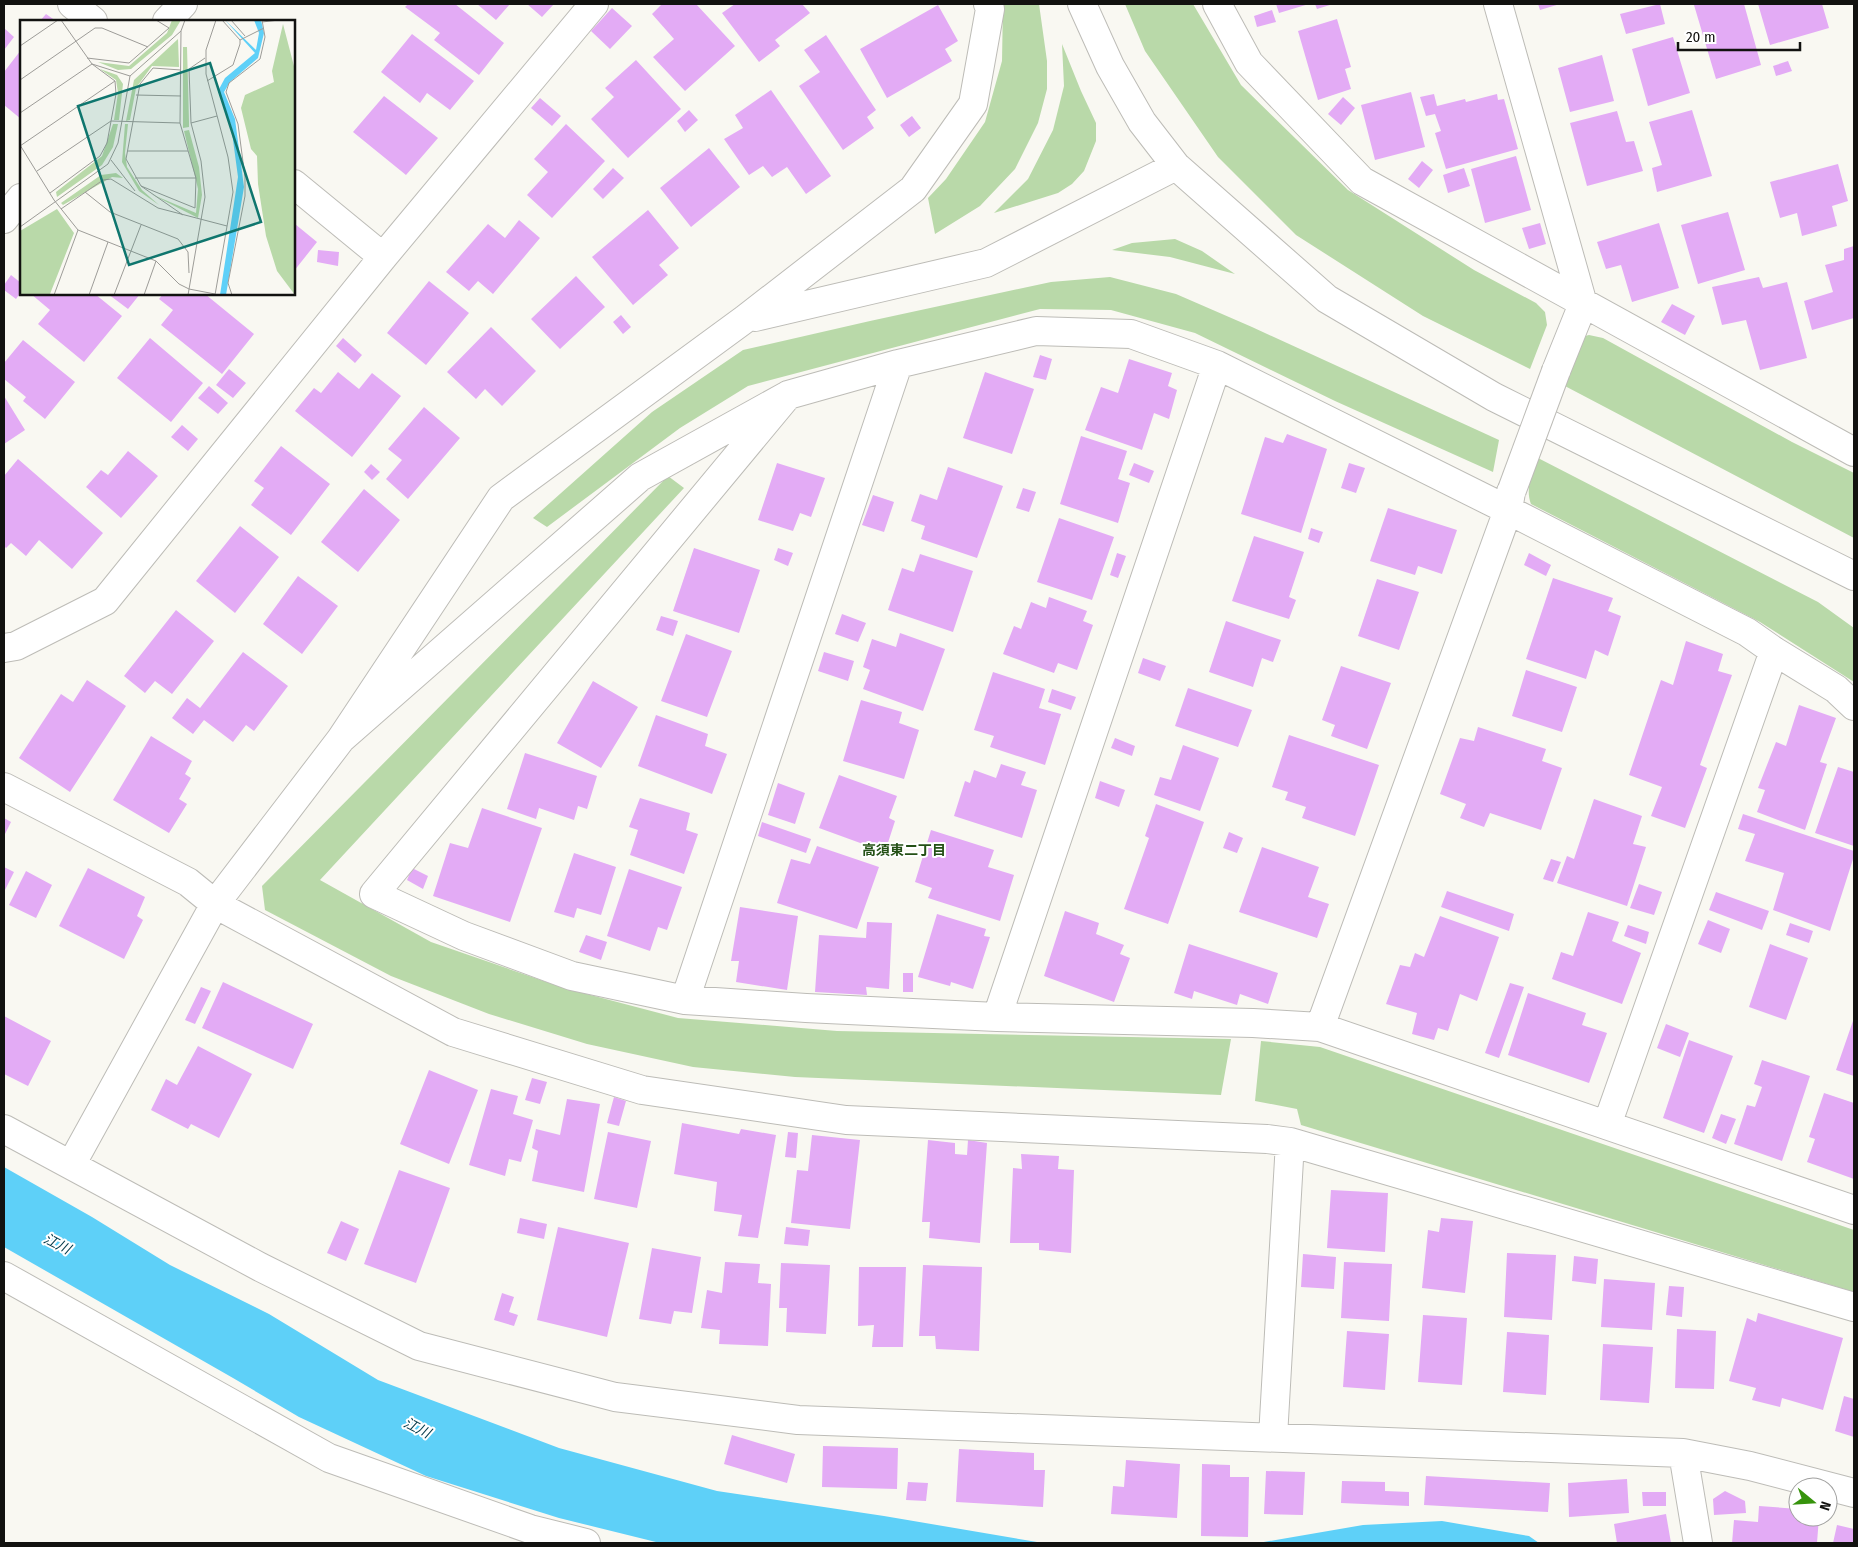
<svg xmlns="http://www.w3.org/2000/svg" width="1858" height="1547" font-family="'Fira Sans Condensed','Noto Sans JP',sans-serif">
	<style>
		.green { fill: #b9d9a9 }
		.water { fill: #5ed0f8 }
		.building { fill: #e3abf5 }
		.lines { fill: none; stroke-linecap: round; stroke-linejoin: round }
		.minor-casing { stroke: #bdbcb7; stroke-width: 30 }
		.minor { stroke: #fff; stroke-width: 28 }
		.minor-bridge-casing { stroke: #bdbcb7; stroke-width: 30; stroke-linecap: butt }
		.minor-bridge { stroke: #fff; stroke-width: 28 }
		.labels { text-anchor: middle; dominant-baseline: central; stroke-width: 4; stroke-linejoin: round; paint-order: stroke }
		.neighbourhood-label { font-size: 14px; font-weight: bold; fill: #245016; stroke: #fff }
		.water-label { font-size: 14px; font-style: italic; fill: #033949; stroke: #fff }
		.inset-road { fill: none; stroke: #9d9c98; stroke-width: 1 }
		.view { fill: #0f766e; fill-opacity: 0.15; stroke: #0f766e; stroke-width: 2.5 }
		.inset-edge { fill: none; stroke: #121210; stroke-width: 2.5 }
	</style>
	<rect width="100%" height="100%" fill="#f9f8f2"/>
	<!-- green -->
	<path class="green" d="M1003,4H1039L1047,61V89L1038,123L1015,169L980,206L935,234L928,198L946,179L985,122L1002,61Z
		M1125,4H1193L1241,85L1348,190L1474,270L1536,303L1545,312L1547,325L1530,369L1423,316L1296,235L1218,157L1145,51Z
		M1062,44L1081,91L1096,123V141L1084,171L1072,184L1058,193L994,213L1028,179L1053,130L1064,86Z
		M1175,239L1202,251L1235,274L1170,257L1112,250L1132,243Z
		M1110,277L1176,294L1252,327L1499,440L1493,472L1335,401L1195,333L1111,310L1040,309L748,386L680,428L547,527L533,518L652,412L743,350L870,321L1051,282Z
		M1589,335L1603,338L1792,442L1854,473V538L1563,385L1581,337Z
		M1538,458L1818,602L1854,628V682L1760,622L1531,504C1525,488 1532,474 1538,458Z
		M668,476L684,488L320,880L431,942L564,988L678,1018L837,1031L1231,1039L1221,1095L795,1077L693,1067L587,1044L489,1014L391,976L265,910L262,886Z
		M1261,1041L1320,1047L1854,1230V1292L1301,1125L1297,1109L1255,1101Z"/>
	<!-- water -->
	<path class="water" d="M4,1167L92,1217L170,1265L269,1314L378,1380L559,1448L717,1491L884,1516L1043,1543H660L559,1518L426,1476L299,1417L233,1378L4,1247Z
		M1442,1521L1529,1536L1539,1543H1258L1363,1525Z"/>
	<!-- building -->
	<path class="building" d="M408,4H455L504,43L479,75L434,40L440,33L405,7Z
		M477,4H510L496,20Z
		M527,4H554L542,17Z
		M662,4H696L735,46L685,91L653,57L674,39L652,14Z
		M735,4H802L810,13L775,40L780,46L759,62L722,13Z
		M1276,4H1309L1279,13Z
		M1315,4H1333L1317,9Z
		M1538,4H1560L1540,10Z
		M1660,4L1665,24L1626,34L1620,14Z
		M1699,4H1744L1761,65L1716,79L1694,5Z
		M1758,4H1822L1829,28L1770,45Z
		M938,5L958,41L945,49L952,61L887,98L860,49Z
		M612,8L632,26L610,49L591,31Z
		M1272,10L1276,22L1257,27L1254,16Z
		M46,14L56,21H40Z
		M1337,19L1351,67L1345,69L1351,89L1318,100L1298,31Z
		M4,28L14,37L4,50Z
		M412,34L474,81L450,110L427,93L420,103L381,72Z
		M826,35L876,110L867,117L874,128L843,150L799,86L820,72L804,50Z
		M1673,37L1690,93L1648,106L1632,49Z
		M21,50V119L4,105V72Z
		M1602,55L1614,101L1570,112L1558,68Z
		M636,60L681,109L628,158L591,119L614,97L605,88Z
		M1788,61L1792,71L1776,76L1773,66Z
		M771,90L831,176L806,194L787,167L772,177L763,166L749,175L724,139L743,128L735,115Z
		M1411,92L1425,147L1375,160L1361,105Z
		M1434,94L1437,106L1465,99L1466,102L1497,94L1498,100L1504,99L1518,149L1446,169L1435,133L1441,131L1435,114L1426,116L1420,97Z
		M384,96L438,138L406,175L353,132Z
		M1343,97L1355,108L1341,125L1328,114Z
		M540,98L561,116L552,126L531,108Z
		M689,110L698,120L685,132L677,121Z
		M1692,110L1712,176L1657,192L1652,168L1662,165L1649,122Z
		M1617,111L1626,142L1634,141L1643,171L1587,186L1570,123Z
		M912,116L921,128L909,137L900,125Z
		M566,124L605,161L552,218L527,195L548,172L534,159Z
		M709,148L740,187L691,227L660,188Z
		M1516,156L1531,210L1485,223L1471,169Z
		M1422,161L1433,170L1419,188L1408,179Z
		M1838,164L1848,201L1832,206L1837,226L1802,236L1797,213L1780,218L1770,182Z
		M613,168L624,178L603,199L593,189Z
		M1464,168L1470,186L1448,193L1443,175Z
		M648,210L679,248L659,265L668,275L633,305L592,257Z
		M1728,212L1745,270L1698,284L1681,225Z
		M519,220L540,238L493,294L478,281L469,291L446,272L488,224L505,238Z
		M1540,223L1546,244L1529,249L1522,228Z
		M1659,223L1679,288L1632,302L1621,265L1606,269L1597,242Z
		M295,224L317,242L294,271V225Z
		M1854,246V318L1812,330L1804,301L1833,292L1825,265L1844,260V249Z
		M318,250L339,252L338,266L317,262Z
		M11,275L21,283V292L16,299L4,290V285Z
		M576,276L605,307L560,349L531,319Z
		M1759,277L1763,288L1787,282L1807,358L1760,370L1746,320L1722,325L1712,287Z
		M429,281L469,313L426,365L387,333Z
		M31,294H95L122,316L84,362L38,324L50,310Z
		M108,294H140L128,309Z
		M163,294H205L254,334L222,374L161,325L173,310L159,299Z
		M1672,304L1695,316L1685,335L1661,322Z
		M621,315L631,327L623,334L613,322Z
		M491,327L536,371L502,406L485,389L476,399L447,372Z
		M150,338L203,383L171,422L117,378Z
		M343,338L362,355L355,363L336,346Z
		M23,340L75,382L45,419L23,401L26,397L4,379V363Z
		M1040,355L1052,359L1046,380L1033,377Z
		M1129,359L1172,373L1168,386L1177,390L1169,419L1154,413L1142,450L1085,430L1101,387L1118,393Z
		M229,369L246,383L233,398L216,385Z
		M338,372L359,389L372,373L401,396L352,457L295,411L314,388L321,393Z
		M985,372L1034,389L1012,454L963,438Z
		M209,386L228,403L218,414L198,398Z
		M4,396L25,430L4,444Z
		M424,407L460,438L408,499L386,479L402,460L388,449Z
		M182,425L198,439L188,451L171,437Z
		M1287,434L1327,449L1301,533L1241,514L1265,437L1283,443Z
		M1081,436L1127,451L1118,479L1130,483L1118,523L1060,504Z
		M281,446L330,484L291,535L251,505L264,488L254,481Z
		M128,451L158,476L121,518L86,487L101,470L108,475Z
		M18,459L103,533L72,569L39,540L26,556L11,543L6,548L4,546V476Z
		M777,463L825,478L811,517L800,513L793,531L758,520Z
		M1134,463L1154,471L1149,483L1129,475Z
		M1349,463L1365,468L1356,493L1341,488Z
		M371,464L380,472L372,480L364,472Z
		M948,467L1003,486L977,558L921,539L925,526L911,521L920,494L937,500Z
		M1023,488L1036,492L1029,512L1016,508Z
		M364,489L400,520L358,572L321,542Z
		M873,495L894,502L884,532L862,525Z
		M1388,508L1457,530L1442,574L1418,566L1415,575L1370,561Z
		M1059,518L1114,537L1092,600L1037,582Z
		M240,526L279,557L235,613L196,581Z
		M1311,528L1323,532L1319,543L1308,539Z
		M1254,536L1304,552L1289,597L1296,600L1289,619L1232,601Z
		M694,548L760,570L739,633L673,611Z
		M778,548L793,553L788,566L774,560Z
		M1117,553L1126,556L1118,578L1110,575Z
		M1529,553L1551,565L1546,576L1524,565Z
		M920,554L973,571L953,632L888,610L902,568L914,572Z
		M298,576L338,606L302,654L263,624Z
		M1553,578L1613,598L1608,611L1621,616L1608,656L1595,650L1586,679L1526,659Z
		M1377,579L1419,592L1399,650L1358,636Z
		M1049,597L1087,611L1083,621L1093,625L1077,670L1058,663L1054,673L1003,654L1014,626L1021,629L1031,602L1046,608Z
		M176,610L214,641L172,694L155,681L145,693L124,676Z
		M842,614L866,623L858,642L835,634Z
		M661,616L678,621L673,636L656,630Z
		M1226,621L1281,640L1273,662L1262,658L1253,687L1209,672Z
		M900,633L945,649L923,711L863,689L870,670L863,667L872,639L896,647Z
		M686,634L732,651L707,717L661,701Z
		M1686,641L1723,654L1718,671L1732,675L1700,765L1707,768L1685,828L1651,816L1662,787L1629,775L1661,680L1673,685Z
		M243,652L288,686L254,731L246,725L233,742L204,720L193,734L172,718L187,698L200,708Z
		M824,652L854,661L848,681L818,671Z
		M1143,658L1166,666L1160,681L1138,673Z
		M1341,666L1391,683L1367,749L1331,736L1335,725L1322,720Z
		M1526,670L1577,687L1562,732L1512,716Z
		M993,672L1045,689L1039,708L1061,714L1045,765L990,747L994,736L974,730Z
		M87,680L126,706L70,792L19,758L61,694L73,702Z
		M593,681L638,707L601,768L557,743Z
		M1188,688L1252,710L1238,747L1175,726Z
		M1052,689L1076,697L1071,710L1048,702Z
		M861,700L902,712L899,723L919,730L904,779L843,761Z
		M1799,705L1836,718L1820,762L1827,764L1805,830L1757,812L1765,790L1758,788L1776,742L1786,746Z
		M656,715L708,734L705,746L727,754L712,794L638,766Z
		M1478,727L1546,749L1542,761L1562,768L1541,830L1490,813L1484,827L1460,818L1466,804L1440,794L1460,738L1474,741Z
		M1289,735L1379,765L1355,836L1302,818L1306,807L1285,800L1288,792L1272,787Z
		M151,736L192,761L185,774L191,778L179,799L187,804L169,833L113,800Z
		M1115,738L1135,746L1132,756L1111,748Z
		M1183,745L1219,758L1200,811L1154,795L1160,777L1171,780Z
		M525,753L597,776L587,809L578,806L574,820L539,808L536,819L507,809Z
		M1001,764L1026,772L1021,785L1037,790L1022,838L954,816L965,781L970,783L974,770L996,778Z
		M1838,767L1854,772V846L1815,833Z
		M839,775L897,796L889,818L895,821L885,852L819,828Z
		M1100,781L1125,790L1119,807L1095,798Z
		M778,783L805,793L795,824L768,815Z
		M640,798L690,813L686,830L698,834L684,874L630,855L638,830L629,827Z
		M1594,799L1642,816L1633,844L1646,847L1627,906L1557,883L1567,856L1574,859Z
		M1156,804L1204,822L1168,924L1124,909L1149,838L1145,836Z
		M482,808L542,828L510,922L433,896L450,843L468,848Z
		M1743,814L1854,851V856L1830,931L1773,910L1784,873L1745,861L1755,834L1738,829Z
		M4,818L11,822L4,836Z
		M762,822L811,839L806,853L758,836Z
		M931,830L994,850L988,867L1014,875L1000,921L928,898L932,888L915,882Z
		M1229,832L1243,838L1237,853L1223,848Z
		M817,846L879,867L857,929L777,903L791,859L810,864Z
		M1262,847L1319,867L1308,897L1329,904L1317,938L1239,912Z
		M574,853L616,867L601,915L577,908L574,918L554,912Z
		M1551,859L1561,862L1553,882L1543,879Z
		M4,867L14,872L4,892Z
		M88,868L145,897L137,916L143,920L124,959L59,926Z
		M412,868L428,876L423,889L407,880Z
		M629,869L682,887L667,930L658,927L650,951L607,936Z
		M26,871L52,885L36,918L9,905Z
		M1639,884L1662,892L1654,915L1630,908Z
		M1447,891L1514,914L1509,931L1441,907Z
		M1716,892L1769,911L1762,930L1709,910Z
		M740,907L798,916L787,990L736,982L739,961H731Z
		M1065,911L1099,923L1096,934L1124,945L1120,954L1130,958L1114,1002L1044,976Z
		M1588,912L1619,922L1612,941L1641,953L1622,1004L1552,979L1561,952L1573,956Z
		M937,914L986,929L984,936L990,937L973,989L951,982L950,986L918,977Z
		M1440,916L1499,937L1477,1001L1460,994L1448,1031L1438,1028L1434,1040L1412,1034L1417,1013L1386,1004L1400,965L1410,967L1415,953L1424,957Z
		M1708,920L1730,929L1721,953L1698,944Z
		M867,922L892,923L889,989L866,987L867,995L815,992L819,935L866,938Z
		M1790,923L1813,931L1809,943L1786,935Z
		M1628,925L1649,932L1646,944L1624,936Z
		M586,935L607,942L601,960L579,952Z
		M1189,944L1278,973L1268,1004L1240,994L1237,1005L1194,991L1192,999L1174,993Z
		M1770,944L1808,958L1786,1020L1749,1007Z
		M903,973H913V992H903Z
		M223,982L313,1024L293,1069L202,1028Z
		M1510,983L1524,987L1499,1058L1485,1053Z
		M201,987L211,991L195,1024L185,1020Z
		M1528,993L1586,1013L1582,1025L1607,1033L1589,1083L1508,1055Z
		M4,1016L51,1041L28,1086L4,1074Z
		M1854,1018V1076L1836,1070Z
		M1666,1024L1689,1033L1680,1057L1657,1048Z
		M1689,1040L1733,1056L1704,1133L1663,1118Z
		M198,1046L252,1074L219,1138L191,1124L188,1129L151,1110L166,1079L177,1085Z
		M1762,1060L1810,1076L1782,1161L1734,1144L1747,1105L1755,1107L1762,1087L1754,1084Z
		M429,1070L478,1090L449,1164L400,1144Z
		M532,1078L547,1082L540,1104L525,1100Z
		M491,1089L518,1096L513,1114L533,1120L521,1162L509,1159L505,1176L469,1165Z
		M1824,1093L1854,1103V1179L1807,1162L1815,1139L1809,1137Z
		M614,1097L626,1101L619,1126L607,1123Z
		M567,1099L600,1104L584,1192L532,1181L538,1151L532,1148L536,1129L560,1135Z
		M1721,1114L1736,1119L1726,1144L1712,1138Z
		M682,1123L739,1134L741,1129L776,1135L758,1238L738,1236L742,1215L714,1211L717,1182L674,1174Z
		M608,1132L651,1141L637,1208L594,1199Z
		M788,1132L798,1133L796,1158L785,1157Z
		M812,1135L860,1140L850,1229L791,1223L797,1170L808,1171Z
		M928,1140L955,1143V1154L967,1155L968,1140L987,1143L980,1243L929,1238L930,1222H922Z
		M1021,1154L1059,1156L1058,1169L1074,1170L1071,1253L1039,1250V1243H1010L1013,1168L1022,1169Z
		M399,1170L450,1188L416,1283L364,1264Z
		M1331,1190L1388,1193L1385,1252L1327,1248Z
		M520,1218L547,1224L544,1239L517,1233Z
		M1441,1218L1473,1221L1465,1293L1422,1288L1428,1230L1439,1232Z
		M341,1221L359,1229L346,1261L327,1253Z
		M558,1227L629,1243L607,1337L537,1320Z
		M786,1227L810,1230L808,1246L784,1244Z
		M652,1248L701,1257L692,1313L674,1311L671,1324L639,1319Z
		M1507,1253L1556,1255L1552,1320L1504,1317Z
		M1303,1254L1336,1257L1334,1289L1301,1287Z
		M1574,1256L1598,1259L1596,1284L1572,1281Z
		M725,1262L760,1264L758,1283L771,1284L768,1346L719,1344L720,1330L701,1328L707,1290L722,1293Z
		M1344,1262L1392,1264L1389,1321L1341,1318Z
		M781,1263L830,1265L826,1334L786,1332L787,1308H779Z
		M923,1265L982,1267L979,1351L936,1349L935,1336H919Z
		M859,1267H906L903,1347H872L874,1325L858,1326Z
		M1604,1279L1655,1283L1652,1330L1601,1327Z
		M1669,1286L1684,1287L1682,1317L1666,1315Z
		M502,1293L514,1297L509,1312L518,1315L514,1326L494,1320Z
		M1758,1313L1843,1338L1823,1410L1782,1398L1780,1407L1752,1400L1756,1388L1729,1381L1747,1318L1756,1322Z
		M1423,1315L1467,1318L1462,1385L1418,1382Z
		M1677,1329L1716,1331L1714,1389L1675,1388Z
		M1347,1331L1389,1334L1385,1390L1343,1387Z
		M1507,1332L1549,1335L1546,1395L1503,1392Z
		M1603,1344L1653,1347L1649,1403L1600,1400Z
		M1844,1396L1854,1399V1437L1835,1431Z
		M732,1435L795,1454L787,1483L724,1464Z
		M823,1446L898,1448L897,1489L822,1487Z
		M959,1449L1034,1453V1470H1045L1043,1507L956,1502Z
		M1126,1460L1180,1464L1177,1518L1111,1514L1113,1486L1124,1487Z
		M1202,1464L1230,1465V1477H1249L1248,1537L1201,1536Z
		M1266,1471L1305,1472L1303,1515L1264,1514Z
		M1426,1476L1550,1483L1548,1512L1424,1505Z
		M1627,1479L1629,1513L1569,1517L1568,1483Z
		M1342,1481L1385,1482V1491L1409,1492V1506L1341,1503Z
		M908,1482L928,1483L926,1501L906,1500Z
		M1725,1491L1745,1501L1746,1513L1714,1515L1713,1499Z
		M1642,1492H1666V1506H1643Z
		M1759,1506L1798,1509V1517H1819L1817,1543H1732L1734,1520L1758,1522Z
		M1666,1514L1671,1543H1617L1614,1524Z
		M1837,1525L1854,1529V1543H1833Z"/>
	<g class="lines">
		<!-- minor casing -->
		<g class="minor-casing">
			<path id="minor" d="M72,4L93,21
				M1082,4L1110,66L1142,122L1176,166L1327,299L1494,397L1854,576
				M1217,4L1249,63L1362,181L1854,452
				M1498,4L1583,304L1556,371
				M167,21L183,4
				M294,184L383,257
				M4,219L21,198
				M755,317L986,263L1176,166
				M788,395L374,894L464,936L572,976L685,1000L806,1008L997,1017L1253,1023L1320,1027L1854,1210
				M4,648L16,646L105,601L383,257L594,4
				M341,739L640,477L788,395L898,364L1036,331L1131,334L1217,365L1508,510L1747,632L1774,651L1836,689L1854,706
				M4,787L188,882L215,904L453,1032L642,1090L846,1120L1267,1139L1290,1142L1854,1307
				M685,1000L898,364
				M997,1017L1217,365
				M1320,1027L1508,510L1511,492
				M1607,1125L1774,651
				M4,1129L260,1267L419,1346L615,1397L798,1420L1683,1453L1750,1466L1854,1493
				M71,1165L215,904L341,739L501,498L745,319L913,189L973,104L990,9L988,4
				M4,1276L329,1458L530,1529L586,1543
				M1273,1437L1290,1142
				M1683,1453L1698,1543"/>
		</g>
		<!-- minor -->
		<use href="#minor" class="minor"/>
		<!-- minor-bridge casing -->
		<g class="minor-bridge-casing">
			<path id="minor-bridge" d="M1512,490L1556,371"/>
		</g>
		<!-- minor-bridge -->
		<use href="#minor-bridge" class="minor-bridge"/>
	</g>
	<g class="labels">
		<!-- neighbourhood labels -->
		<g class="neighbourhood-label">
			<text x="904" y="850">高須東二丁目</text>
		</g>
		<!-- water labels -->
		<g class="water-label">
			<text transform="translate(57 1244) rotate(27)">江川</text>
			<text transform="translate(417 1428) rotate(27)">江川</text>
		</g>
	</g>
	<!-- overview -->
	<g transform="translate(20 20)">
		<rect width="275" height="275" fill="#f9f8f2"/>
		<path d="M152,0H161L152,15L111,49L98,50L78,42L109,46L147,13ZM263,4L275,50V275L257,251L246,216L238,164L237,136L231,129L221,88L225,75L254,62L252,51ZM158,19L159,47L132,46L116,68L110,100L106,101L114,60ZM163,27H167L169,102V107L163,108ZM80,49L97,55L103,64L99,100H94L98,73L96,60ZM93,104H98L93,127L82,145L37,177L36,172L82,136ZM105,104H108L105,133L107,147L122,170L139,185L119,171L102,142ZM169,110L179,147L182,175L178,198L131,174L176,193L178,169L164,111ZM96,153L103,158L92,157L43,185L41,183L81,155ZM37,189L54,213L30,274L0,275V211Z" fill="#b9d9a9"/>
		<path d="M205,0L236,30L239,13L234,0H241L244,13L238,38L210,62L204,72L215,99L224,167L206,275H200L218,157L211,105L198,71L205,58L235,33Z" fill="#5ed0f8"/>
		<path class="inset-road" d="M211,0L225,16M242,2L259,0M220,20L244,8M0,26L38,0M67,38L109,43L149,8L136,0M72,44L110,56M161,50L133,48L120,64L106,139L121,166L163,195M0,60L75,8H82L128,27M187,61L213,45L220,24V20L202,0M116,75L161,76M0,93L72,44M171,103L197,96M0,125L34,180L58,210L136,241L159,264L169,269L195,274M0,126L95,61M107,131H168M91,140L115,171M17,151L91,101L160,103M115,158H176M121,166L175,188L176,158L160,103L161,11L165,0M65,172L90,192L158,219L168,232L169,253M30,173L80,136L87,123L96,74L95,61L72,44L41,0M41,189L83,160L91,159L138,188L207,206M0,207L88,144L98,123L110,56L161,11M34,275L58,210M69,275L88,222M94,275L121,205M124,275L136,241M168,275L185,177L181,141L171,103L169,49L185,38M195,275L213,172L208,137L186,54V30L196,0M212,275L208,263L225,176V157L218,104L206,72L209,63L240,39L245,17L242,0"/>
		<path class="view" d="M190,43L241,202L109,245L58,86Z"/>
		<rect width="275" height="275" class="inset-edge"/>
	</g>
	<!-- border -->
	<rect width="1858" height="1547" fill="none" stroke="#121210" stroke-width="10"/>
	<!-- north arrow -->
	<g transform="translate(1813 1502) rotate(108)"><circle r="24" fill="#ffffff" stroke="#a0a09f"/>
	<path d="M0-4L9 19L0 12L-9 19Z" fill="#36930c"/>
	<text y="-8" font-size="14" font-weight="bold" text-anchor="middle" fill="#121210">N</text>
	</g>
	<!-- scale -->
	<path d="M1678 42v8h122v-8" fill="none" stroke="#121210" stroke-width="2.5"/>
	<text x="1686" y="42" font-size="15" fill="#121210" stroke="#ffffff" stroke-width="4" paint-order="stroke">20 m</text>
</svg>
